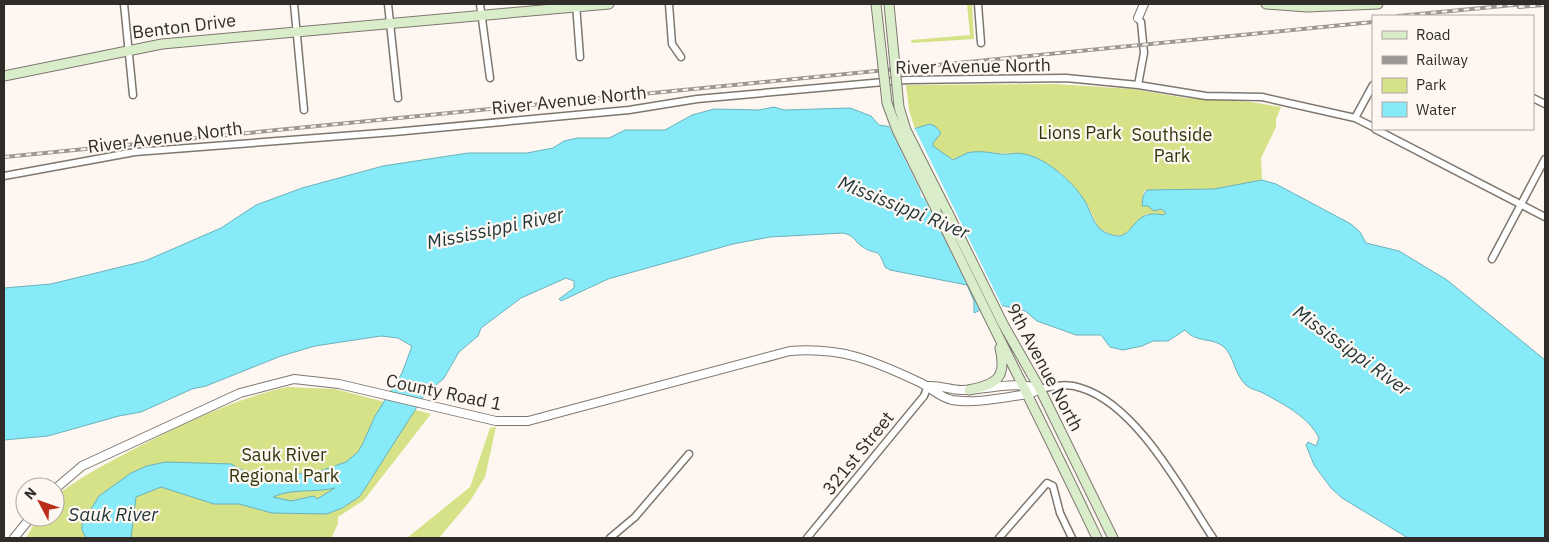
<svg xmlns="http://www.w3.org/2000/svg" width="1549" height="542" font-family="'IBM Plex Sans',sans-serif">
	<style>
		.green { fill: #d5e287 }
		.water { fill: #86eaf9; stroke: #6cb1bb; fill-rule: evenodd }
		.pier { fill: #fef7f1 }
		.lines { fill: none; stroke-linecap: round; stroke-linejoin: round }
		.minor-casing { stroke: #7e776f; stroke-width: 9 }
		.tertiary-casing { stroke: #7e776f; stroke-width: 10 }
		.secondary-casing { stroke: #7e776f; stroke-width: 11 }
		.minor { stroke: #fff; stroke-width: 6 }
		.tertiary { stroke: #fff; stroke-width: 8 }
		.secondary { stroke: #daedcb; stroke-width: 9 }
		.rail-casing { stroke: #9d9793; stroke-width: 4 }
		.rail { stroke: #fef7f1; stroke-width: 2; stroke-dasharray: 5.5; stroke-linecap: butt }
		.secondary-bridge-casing { stroke: #7e776f; stroke-width: 11; stroke-linecap: butt }
		.secondary-bridge { stroke: #daedcb; stroke-width: 9 }
		.labels { text-anchor: middle; dominant-baseline: central; stroke-width: 4.5; stroke-linejoin: round; paint-order: stroke }
		.street-label { font-size: 18px; fill: #2f2c29; stroke: #fef7f1 }
		.park-label { font-size: 18px; fill: #32360d; stroke: #fef7f1 }
		.water-label { font-size: 19px; font-style: italic; fill: #1d3438; stroke: #fef7f1 }
	</style>
	<rect width="100%" height="100%" fill="#fef7f1"/>
	<!-- green -->
	<path class="green" d="M967,4H972L974,39L912,43L911,40L970,35Z
		M1054,84L1132,89L1185,98L1251,102L1281,107L1276,119V127L1261,158L1262,180L1214,189L1147,190L1144,191L1142,203L1154,210L1161,209L1166,213L1164,215L1146,214L1125,234L1115,236L1099,229L1087,204L1073,186L1062,174L1042,161L1029,155L982,152L953,160L933,146L921,129H915L909,110L906,85Z
		M287,387L335,389L431,414L364,500L338,517V524L331,538H26L38,517H55V497C79,477 106,464 134,449C183,424 234,399 287,387Z
		M496,427L485,477L470,501L439,538H407L470,487L490,428Z"/>
	<!-- water -->
	<path class="water" d="M774,107L784,110L850,108L871,116L879,125L910,130L930,124L935,126L941,133L933,143V146L953,160C958,158 962,155 967,153C978,150 991,153 1001,154C1009,155 1016,152 1024,154C1047,158 1077,185 1087,205C1093,218 1095,229 1109,234C1136,245 1128,207 1164,215L1166,213L1161,209L1154,211L1148,206H1142L1143,196L1147,190L1214,189L1262,180L1276,184L1351,224L1360,232L1366,243L1399,251L1447,280L1545,360V538H1408L1342,498L1331,488L1314,465L1306,445L1308,442L1316,446L1319,438C1309,417 1283,404 1263,393C1257,390 1252,390 1246,385C1234,374 1234,355 1223,346C1210,337 1196,343 1185,330L1168,341H1153L1142,346L1123,350L1110,347L1101,335H1076L1037,321L1025,311L1000,305L986,307L974,313V301L967,285L890,270L885,267C877,245 877,257 863,247C853,241 856,236 843,233L770,237L733,244L608,279L561,301L559,299L574,288V281L566,278L521,298L481,328L478,336L459,352L444,378L424,396L364,490L359,497L342,508L327,514L272,513L239,504H214L161,487L136,497L131,538H86L82,530V524L99,496L131,473L147,466L166,462L231,464L246,472L312,474L346,462L358,452L363,443L375,416L402,373L412,346L398,338L381,336L315,346L281,356L206,386L192,389L141,412L119,416L48,436L4,440V288L51,284L145,261L221,228L256,205L302,188L383,166L468,153H527L553,148L564,141L577,138H609L625,130H665L692,115L714,109L759,110ZM335,488L317,499L314,496L291,501L273,497C292,488 314,493 335,488Z"/>
	<!-- pier -->
	<path class="pier" d="M888,124L914,127L1003,308H990L981,312L924,198L921,197L920,190Z"/>
	<g class="lines">
		<!-- minor casing -->
		<g class="minor-casing">
			<path id="minor" d="M124,4L133,95
				M294,4L304,110
				M388,4L398,98
				M480,4L490,78
				M576,4L580,57
				M669,4L672,44L681,57
				M978,4L981,43
				M1138,85L1144,53L1141,22L1138,18
				M1533,98L1545,104
				M1355,118L1373,85
				M1375,129L1545,217
				M4,176L135,152L394,132L629,110L697,99L906,80L1066,78L1138,85L1206,96L1262,97L1355,118L1373,127
				M1492,259L1545,159
				M1040,389C1054,386 1067,383 1081,388C1137,405 1182,491 1213,538
				M610,538L635,517L689,454
				M807,538L924,396L928,386
				M999,538L1047,483L1053,486L1060,513L1072,538"/>
		</g>
		<!-- tertiary casing -->
		<g class="tertiary-casing">
			<path id="tertiary" d="M1138,18L1144,4
				M928,386C940,385 950,390 962,390C990,390 1012,380 1040,389
				M55,489L82,466L240,393L294,379L339,384L496,421H528L790,351C842,347 872,360 919,382C930,387 939,397 952,400C976,404 1005,397 1029,394L1040,389
				M14,538L31,517"/>
		</g>
		<!-- secondary casing -->
		<g class="secondary-casing">
			<path id="secondary" d="M1266,4L1307,7L1378,4
				M4,76L162,44L609,4
				M936,209C989,319 1045,428 1097,538
				M947,211L1003,324L1040,389L1113,538
				M969,390C997,384 1007,378 1000,348"/>
		</g>
		<!-- minor -->
		<use href="#minor" class="minor"/>
		<!-- tertiary -->
		<use href="#tertiary" class="tertiary"/>
		<!-- secondary -->
		<use href="#secondary" class="secondary"/>
		<!-- rail casing -->
		<g class="rail-casing">
			<path id="rail" d="M1519,7L1545,5
				M1398,16L1524,4
				M4,157L1373,22"/>
		</g>
		<!-- rail -->
		<use href="#rail" class="rail"/>
		<!-- secondary-bridge casing -->
		<g class="secondary-bridge-casing">
			<path id="secondary-bridge" d="M876,4L887,103L897,130L936,209
				M889,4L899,107L906,130L947,211"/>
		</g>
		<!-- secondary-bridge -->
		<use href="#secondary-bridge" class="secondary-bridge"/>
	</g>
	<g class="labels">
		<!-- street labels -->
		<g class="street-label">
			<text transform="translate(184 26) rotate(-7)">Benton Drive</text>
			<text transform="translate(973 66) rotate(-1)">River Avenue North</text>
			<text transform="translate(569 100) rotate(-6)">River Avenue North</text>
			<text transform="translate(165 137) rotate(-7)">River Avenue North</text>
			<text transform="translate(1045 367) rotate(62)">9th Avenue North</text>
			<text transform="translate(444 392) rotate(12)">County Road 1</text>
			<text transform="translate(858 453) rotate(-51)">321st Street</text>
		</g>
		<!-- park labels -->
		<g class="park-label">
			<text x="1080" y="132">Lions Park</text>
			<text x="1172" y="134">Southside<tspan x="1172" dy="21">Park</tspan></text>
			<text x="284" y="454">Sauk River<tspan x="284" dy="21">Regional Park</tspan></text>
		</g>
		<!-- water labels -->
		<g class="water-label">
			<text transform="translate(904 207) rotate(22)">Mississippi River</text>
			<text transform="translate(495 228) rotate(-12)">Mississippi River</text>
			<text transform="translate(1352 350) rotate(36)">Mississippi River</text>
			<text x="113" y="514">Sauk River</text>
		</g>
	</g>
	<!-- border -->
	<rect width="1549" height="542" fill="none" stroke="#2f2c29" stroke-width="10"/>
	<!-- legend -->
	<rect x="1372" y="15" width="162" height="115" fill="#fef7f1" stroke="#aba6a1"/>
	<rect x="1382" y="31" width="25" height="8" fill="#daedcb" stroke="#aba6a1"/>
	<text x="1416" y="40" font-size="15" fill="#2f2c29">Road</text>
	<rect x="1382" y="56" width="25" height="8" fill="#9d9793" stroke="#aba6a1"/>
	<text x="1416" y="65" font-size="15" fill="#2f2c29">Railway</text>
	<rect x="1382" y="78" width="25" height="15" fill="#d5e287" stroke="#aba6a1"/>
	<text x="1416" y="90" font-size="15" fill="#2f2c29">Park</text>
	<rect x="1382" y="102" width="25" height="15" fill="#86eaf9" stroke="#aba6a1"/>
	<text x="1416" y="115" font-size="15" fill="#2f2c29">Water</text>
	<!-- north arrow -->
	<g transform="translate(40 502) rotate(311)"><circle r="24" fill="#fef7f1" stroke="#aba6a1"/>
	<path d="M0-4L9 19L0 12L-9 19Z" fill="#ba2d1a"/>
	<text y="-8" font-size="14" font-weight="bold" text-anchor="middle" fill="#2f2c29">N</text>
	</g>
</svg>
